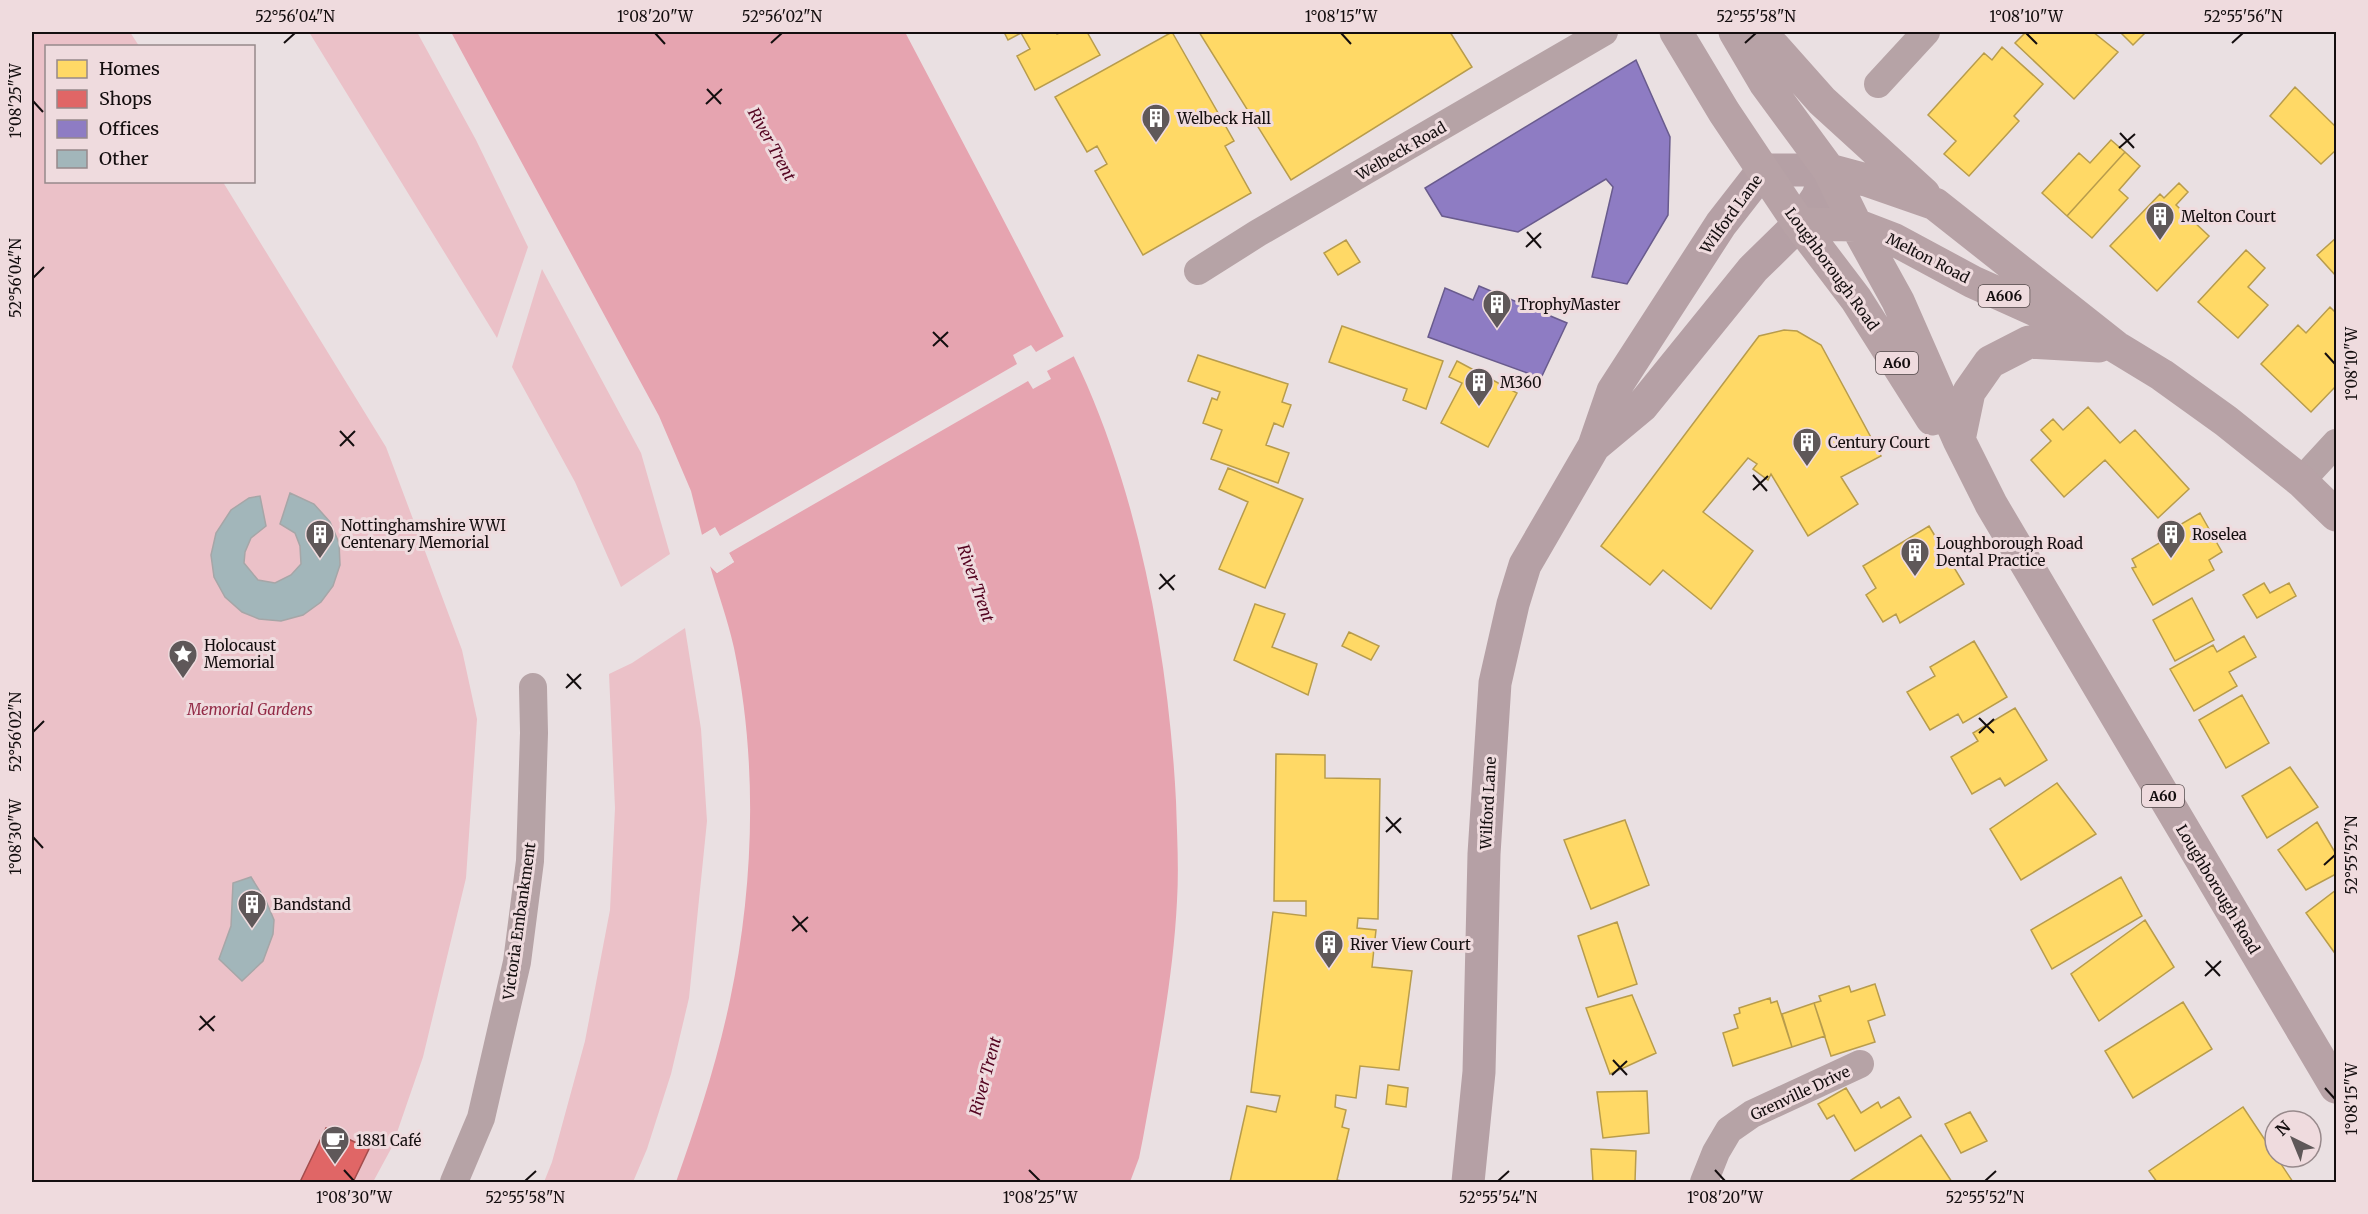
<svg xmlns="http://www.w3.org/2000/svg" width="2368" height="1214" font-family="Merriweather,serif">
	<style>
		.green { fill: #ebc1c8 }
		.water { fill: #e6a4b0 }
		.pier { fill: #eae0e2 }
		.homes { fill: #ffd966; stroke: #b89c4c; stroke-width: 1.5 }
		.shops { fill: #e06666; stroke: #a34c4c; stroke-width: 1.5 }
		.offices { fill: #8e7cc3; stroke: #695b8d; stroke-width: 1.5 }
		.building { fill: #a2b6ba; stroke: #a6a6a7; stroke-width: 1.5 }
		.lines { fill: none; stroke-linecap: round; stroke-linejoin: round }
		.minor { stroke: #b6a3a6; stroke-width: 28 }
		.secondary { stroke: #b5a0a5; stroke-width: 33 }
		.primary { stroke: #b7a2a6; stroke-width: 33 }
		.ticks { fill: none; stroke: #140e0f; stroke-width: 2 }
		.labels { text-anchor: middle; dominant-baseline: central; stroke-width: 6; stroke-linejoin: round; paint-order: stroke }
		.shield { fill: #efdbde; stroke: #564c4d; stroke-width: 1.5 }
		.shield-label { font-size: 14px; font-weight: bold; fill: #140e0f }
		.poi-label { font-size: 15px; fill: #140e0f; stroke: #efdbde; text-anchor: start }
		.street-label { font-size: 15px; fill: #140e0f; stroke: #efdbde }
		.park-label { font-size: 15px; font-style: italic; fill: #932b47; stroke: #efdbde }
		.water-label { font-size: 16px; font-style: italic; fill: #53021f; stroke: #efdbde }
		.neatline { fill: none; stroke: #140e0f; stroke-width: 2 }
		.ticks-label { font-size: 15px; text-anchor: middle; fill: #140e0f }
	</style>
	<rect width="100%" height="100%" fill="#eae0e2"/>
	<!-- green -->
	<path class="green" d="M32,32H130L139,46H46V182H223L386,447L462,650L477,719L466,878L423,1057L392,1147L373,1182H32Z
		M309,32H417L476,140L528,247L497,338Z
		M542,269L641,453L670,554L621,587L575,482L512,367Z
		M685,628L701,729L707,821L689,998L671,1074L647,1149L633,1182H544L552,1162L585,1041L610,910L615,808L609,674L632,663Z"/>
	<!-- water -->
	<path class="water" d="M451,32H905C948,114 992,197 1035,281C1052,315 1072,350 1087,385C1142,512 1169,664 1176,801C1177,834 1179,868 1177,901C1173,981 1157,1060 1143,1138L1139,1158L1130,1182H676C697,1123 717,1062 730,1000C754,887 758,762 734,648C728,621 718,593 710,566L717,573L734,562L715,528L702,535L691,491L659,416Z"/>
	<!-- pier -->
	<path class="pier" d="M1066,335L1076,355L1047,371L1051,379L1033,389L1028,381L729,553L734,562L717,573L710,566L708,569L709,563L718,569L730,561L713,532L703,538L702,535L715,527L720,536L1017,364L1013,355L1031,345L1036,352Z"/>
	<!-- homes -->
	<path class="homes" d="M1004,32H1056L1057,34L1062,32H1087L1100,55L1035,90L1017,56L1030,49L1021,33L1008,40Z
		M1172,32L1234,141L1225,146L1251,193L1143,255L1095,171L1107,164L1097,146L1087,152L1055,97Z
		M1199,32H1450L1472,67L1291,180Z
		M2026,32H2093L2118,52L2074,99L2015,43Z
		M2120,32H2146L2133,45Z
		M2002,47L2043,84L2014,116L2019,121L1969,176L1944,154L1956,141L1928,115L1984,53L1992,60Z
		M2295,87L2336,127V150L2321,164L2270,116Z
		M2111,140L2125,152L2067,216L2042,193L2079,153L2090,163Z
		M2125,152L2140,166L2119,190L2128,198L2092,238L2067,216Z
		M2179,183L2188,192L2176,205L2209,236L2157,291L2110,246L2160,194L2164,198Z
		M2336,238V276L2317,255Z
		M1346,240L1360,262L1338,275L1324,253Z
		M2246,250L2265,268L2248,287L2268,305L2238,338L2198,302Z
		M2330,307L2336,313V386L2311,412L2261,364L2298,325L2306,333Z
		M1342,326L1443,361L1426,409L1403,400L1407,389L1329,362Z
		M1784,330L1797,331L1821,345L1881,456L1841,477L1858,504L1808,536L1771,474L1768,480L1753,469L1757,464L1748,458L1703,512L1753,551L1711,609L1663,570L1650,585L1601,546L1759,336Z
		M1198,355L1288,384L1282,402L1291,405L1283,427L1274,423L1266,445L1289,453L1278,483L1211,459L1222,430L1203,423L1212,398L1217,400L1220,392L1188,381Z
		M1457,361L1517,393L1488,447L1441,423L1462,383L1449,377Z
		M2088,407L2120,443L2135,430L2189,489L2158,518L2105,460L2064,497L2031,460L2051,441L2041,430L2053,419L2063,430Z
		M1228,468L1303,499L1265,588L1219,569L1248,502L1219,489Z
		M2200,513L2222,552L2209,560L2214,570L2153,605L2132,568L2136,567L2132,559L2168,538L2166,533Z
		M1929,526L1964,584L1900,623L1896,614L1883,622L1866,595L1876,588L1863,566Z
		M2264,583L2270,593L2289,583L2296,596L2257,618L2243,595Z
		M2192,598L2214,640L2175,661L2153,620Z
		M1255,604L1285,614L1272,647L1317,664L1308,695L1234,660Z
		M1349,632L1379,646L1371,660L1342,646Z
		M2244,636L2256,657L2229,672L2237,686L2194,711L2170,669L2213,645L2217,652Z
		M1974,641L2007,697L1963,723L1958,714L1930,730L1907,692L1935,676L1930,667Z
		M2242,695L2269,743L2226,768L2199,720Z
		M2015,708L2047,760L2005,786L2000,778L1972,794L1951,757L1978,741L1973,733Z
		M1276,754L1325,755V778L1380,779L1378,919L1358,918L1357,928L1376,930L1372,967L1412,971L1399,1070L1360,1066L1356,1098L1336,1095L1335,1107L1346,1110L1342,1127L1349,1129L1337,1180L1347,1182H1230L1247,1106L1276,1112L1280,1096L1251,1092L1273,912L1306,916V901H1274Z
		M2290,767L2318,807L2267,838L2242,796Z
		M2057,783L2096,834L2021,880L1990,829Z
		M1625,820L1649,885L1591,909L1564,840Z
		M2317,822L2336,854V874L2306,890L2278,850Z
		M2121,877L2142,916L2052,969L2031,930Z
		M2336,890V950L2334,952L2306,913Z
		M2145,920L2174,967L2099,1021L2071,974Z
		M1617,922L1637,984L1598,997L1578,936Z
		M1875,984L1885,1015L1868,1021L1875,1042L1831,1056L1814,1003L1821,1001L1819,996L1849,986L1851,992Z
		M1632,995L1656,1053L1610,1074L1586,1008Z
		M1770,998L1771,1003L1777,1001L1792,1047L1733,1066L1723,1033L1738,1028L1734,1015L1740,1013L1739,1008Z
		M2183,1002L2212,1049L2133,1098L2105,1051Z
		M1814,1003L1825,1036L1792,1047L1782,1014Z
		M1388,1085L1408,1088L1406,1107L1386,1104Z
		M1846,1088L1861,1113L1878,1102L1881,1108L1899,1097L1911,1117L1855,1151L1834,1115L1827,1119L1818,1104Z
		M1647,1091L1649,1133L1603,1138L1597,1092Z
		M2243,1107L2293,1182H2157L2149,1171Z
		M1970,1112L1987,1141L1961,1153L1945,1124Z
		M1921,1135L1952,1182H1848Z
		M1591,1149L1636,1151L1635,1182H1593Z"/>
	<!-- shops -->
	<path class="shops" d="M326,1128L369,1149L353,1182H300Z"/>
	<!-- offices -->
	<path class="offices" d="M1636,60L1670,137L1668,215L1627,284L1592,277L1613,187L1606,179L1518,232L1442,216L1425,188Z
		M1479,286L1567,323L1541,378L1428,337L1445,288L1473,300Z"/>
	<!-- building -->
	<path class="building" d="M290,493L314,504L330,522L339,543L340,565L333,586L321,602L303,615L281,621L259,619L242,612L225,597L214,577L211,555L216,533L231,510L249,498L260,496L266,526L251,538L245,552L244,563L258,580L275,583L291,575L301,564L300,546L295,533L280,524Z
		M251,877L266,901L274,920L273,934L263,961L242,981L219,959L231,926L233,883Z"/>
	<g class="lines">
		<!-- minor -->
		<path class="minor" d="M1878,84L1926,32
			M1198,271L1258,233L1604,32
			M2301,481L2336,443
			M454,1182L481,1118L517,962L530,861L534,733L533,687
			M1704,1182L1716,1152L1729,1130L1752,1114L1860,1064"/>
		<!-- secondary -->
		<path class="secondary" d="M1468,1182L1479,1072L1484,854L1495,683L1513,604L1525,565L1594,446L1613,391L1721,224L1763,170H1829L1817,198L1799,224L1753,269L1642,406L1594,446"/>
		<!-- primary -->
		<path class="primary" d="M1676,32L1724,112L1799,224L1856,299L1932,419
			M1735,32L1765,83L1829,170L1856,225L1898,301L1959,440L1991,504L2336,1087
			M1747,32L1774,47L1822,101L1924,194
			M1829,170L1866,180L1935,204L2116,347L2162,375L2226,421L2301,481L2336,515
			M1799,224L1856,225L1895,240L1973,282L2069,325
			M1959,440L1969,392L1990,362L2029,342L2099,346"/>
	</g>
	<!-- ticks -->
	<path class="ticks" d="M655,33L665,44M1341,33L1351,44M2026,33L2037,44M284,43L295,33M771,43L782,33M1745,43L1756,33M2232,43L2243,33M707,89L721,104M33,101L43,112M706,104L722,89M2120,133L2134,148M2119,148L2135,134M1527,232L1541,248M1526,247L1541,233M33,278L44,267M933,332L948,347M933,346L948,332M2325,353L2335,364M340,431L354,446M340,446L355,431M1753,475L1767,491M1753,490L1768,476M1160,574L1174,590M1159,589L1175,575M567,674L581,689M566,688L581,674M1979,718L1994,733M33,732L44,721M1979,733L1994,719M1386,817L1401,833M1386,832L1401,818M33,837L43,848M2324,865L2335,855M793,916L807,932M792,931L808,917M2206,961L2220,976M2205,976L2221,961M200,1016L214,1031M199,1030L215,1016M1613,1060L1627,1075M1612,1075L1627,1061M2325,1088L2335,1099M344,1170L354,1181M1029,1170L1040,1181M1715,1170L1725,1181M525,1181L536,1171M1498,1181L1509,1171M1985,1181L1996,1171"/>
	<!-- icons -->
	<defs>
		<g id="building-pin" transform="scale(1.5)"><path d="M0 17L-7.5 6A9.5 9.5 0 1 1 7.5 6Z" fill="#5f5859" stroke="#efdbde"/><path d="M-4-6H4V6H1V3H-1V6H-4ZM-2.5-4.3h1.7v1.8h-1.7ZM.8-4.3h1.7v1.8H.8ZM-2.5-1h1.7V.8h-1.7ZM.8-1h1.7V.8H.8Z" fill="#fff"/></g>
		<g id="sight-pin" transform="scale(1.5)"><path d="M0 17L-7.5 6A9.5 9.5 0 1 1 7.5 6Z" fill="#5f5859" stroke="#efdbde"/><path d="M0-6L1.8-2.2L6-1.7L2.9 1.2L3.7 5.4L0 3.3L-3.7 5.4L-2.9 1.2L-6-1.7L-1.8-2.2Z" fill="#fff"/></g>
		<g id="cafe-pin" transform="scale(1.5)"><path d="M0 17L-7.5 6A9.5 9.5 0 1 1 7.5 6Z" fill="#5f5859" stroke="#efdbde"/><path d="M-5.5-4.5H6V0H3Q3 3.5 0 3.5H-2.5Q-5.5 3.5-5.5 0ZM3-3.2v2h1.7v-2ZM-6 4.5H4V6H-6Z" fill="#fff"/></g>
	</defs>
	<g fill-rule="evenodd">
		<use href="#building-pin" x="1156" y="118"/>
		<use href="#building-pin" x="2160" y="216"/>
		<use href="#building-pin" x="1497" y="304"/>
		<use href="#building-pin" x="1479" y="382"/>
		<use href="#building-pin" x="1807" y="442"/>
		<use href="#building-pin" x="320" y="534"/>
		<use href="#building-pin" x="2171" y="534"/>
		<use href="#building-pin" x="1915" y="552"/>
		<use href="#sight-pin" x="183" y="654"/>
		<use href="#building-pin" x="252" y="904"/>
		<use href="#building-pin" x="1329" y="944"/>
		<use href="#cafe-pin" x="335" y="1140"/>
	</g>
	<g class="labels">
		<!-- shield labels -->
		<g class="shield">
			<rect x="1978.5" y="285" width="51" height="22" rx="4.5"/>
			<rect x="1876" y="352" width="42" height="22" rx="4.5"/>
			<rect x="2142" y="785" width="42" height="22" rx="4.5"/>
		</g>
		<g class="shield-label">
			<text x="2004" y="296">A606</text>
			<text x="1897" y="363">A60</text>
			<text x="2163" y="796">A60</text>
		</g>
		<!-- poi labels -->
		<g class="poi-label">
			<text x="1177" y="118">Welbeck Hall</text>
			<text x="2181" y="216">Melton Court</text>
			<text x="1518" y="304">TrophyMaster</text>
			<text x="1500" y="382">M360</text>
			<text x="1828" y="442">Century Court</text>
			<text x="341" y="525">Nottinghamshire WWI<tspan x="341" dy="17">Centenary Memorial</tspan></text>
			<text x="2192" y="534">Roselea</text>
			<text x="1936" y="543">Loughborough Road<tspan x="1936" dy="17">Dental Practice</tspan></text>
			<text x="204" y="645">Holocaust<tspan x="204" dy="17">Memorial</tspan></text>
			<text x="273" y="904">Bandstand</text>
			<text x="1350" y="944">River View Court</text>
			<text x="356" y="1140">1881 Café</text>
		</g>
		<!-- street labels -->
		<g class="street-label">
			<text transform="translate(1401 151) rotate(-30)">Welbeck Road</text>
			<text transform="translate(1731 214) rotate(-54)">Wilford Lane</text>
			<text transform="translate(1928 258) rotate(27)">Melton Road</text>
			<text transform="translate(1832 269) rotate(54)">Loughborough Road</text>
			<text transform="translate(1488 803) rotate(-87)">Wilford Lane</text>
			<text transform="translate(2218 889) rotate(59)">Loughborough Road</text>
			<text transform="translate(519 921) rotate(-82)">Victoria Embankment</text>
			<text transform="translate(1800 1093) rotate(-25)">Grenville Drive</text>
		</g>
		<!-- park labels -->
		<g class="park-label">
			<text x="250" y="709">Memorial Gardens</text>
		</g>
		<!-- water labels -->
		<g class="water-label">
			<text transform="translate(772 144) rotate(61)">River Trent</text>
			<text transform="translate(976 583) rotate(71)">River Trent</text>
			<text transform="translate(985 1076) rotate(-75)">River Trent</text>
		</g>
	</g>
	<!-- border -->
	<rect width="2368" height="1214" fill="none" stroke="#efdbde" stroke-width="66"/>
	<!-- legend -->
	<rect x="45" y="45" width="210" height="138" fill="#efdbde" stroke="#97898b" stroke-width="1.5"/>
	<rect x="57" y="60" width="30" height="18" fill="#ffd966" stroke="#97898b" stroke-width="1.5"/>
	<text x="99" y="75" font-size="18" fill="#140e0f">Homes</text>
	<rect x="57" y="90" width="30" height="18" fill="#e06666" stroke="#97898b" stroke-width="1.5"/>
	<text x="99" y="105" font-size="18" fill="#140e0f">Shops</text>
	<rect x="57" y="120" width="30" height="18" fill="#8e7cc3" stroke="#97898b" stroke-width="1.5"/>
	<text x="99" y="135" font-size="18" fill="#140e0f">Offices</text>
	<rect x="57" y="150" width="30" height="18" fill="#a2b6ba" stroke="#97898b" stroke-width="1.5"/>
	<text x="99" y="165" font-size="18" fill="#140e0f">Other</text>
	<!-- north arrow -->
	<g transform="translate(2293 1139) rotate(317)"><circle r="28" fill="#efdbde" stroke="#97898b" stroke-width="1.5"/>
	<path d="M0-4.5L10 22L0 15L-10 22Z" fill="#5f5859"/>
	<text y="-9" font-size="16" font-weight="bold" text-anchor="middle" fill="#140e0f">N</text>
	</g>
	<rect x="33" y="33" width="2302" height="1148" class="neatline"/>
	<g class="ticks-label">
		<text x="295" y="22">52°56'04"N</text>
		<text x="655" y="22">1°08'20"W</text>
		<text x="782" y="22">52°56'02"N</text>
		<text x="1341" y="22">1°08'15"W</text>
		<text x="1756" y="22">52°55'58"N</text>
		<text x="2026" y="22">1°08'10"W</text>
		<text x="2243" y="22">52°55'56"N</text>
		<text transform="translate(16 101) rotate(-90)" y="5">1°08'25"W</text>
		<text transform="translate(16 278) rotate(-90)" y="5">52°56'04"N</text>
		<text transform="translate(2352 364) rotate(-90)" y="5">1°08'10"W</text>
		<text transform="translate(16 732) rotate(-90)" y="5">52°56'02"N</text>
		<text transform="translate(16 837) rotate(-90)" y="5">1°08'30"W</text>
		<text transform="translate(2352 855) rotate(-90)" y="5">52°55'52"N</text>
		<text transform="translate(2352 1099) rotate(-90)" y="5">1°08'15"W</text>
		<text x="354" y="1203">1°08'30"W</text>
		<text x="525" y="1203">52°55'58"N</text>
		<text x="1040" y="1203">1°08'25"W</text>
		<text x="1498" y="1203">52°55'54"N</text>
		<text x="1725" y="1203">1°08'20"W</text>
		<text x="1985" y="1203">52°55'52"N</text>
	</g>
</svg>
